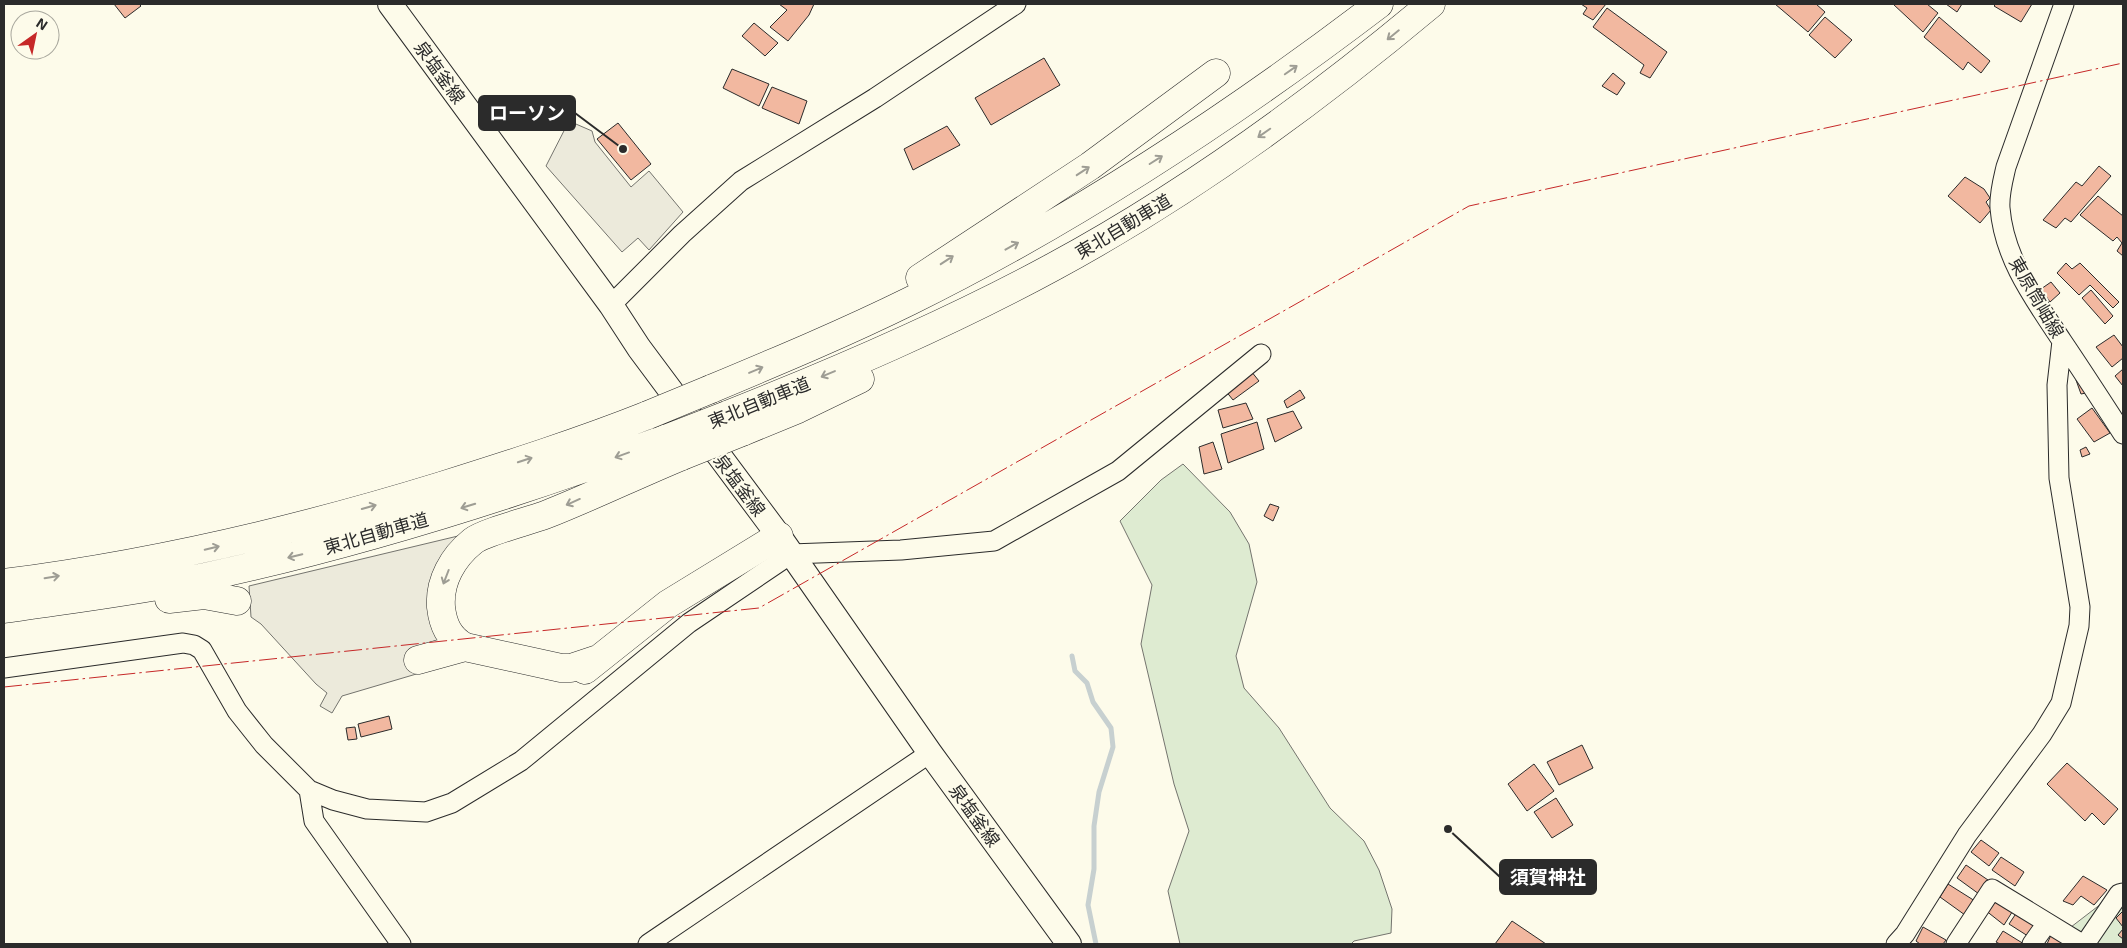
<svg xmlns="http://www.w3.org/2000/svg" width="2127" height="948" font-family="'Exo 2','Noto Sans JP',sans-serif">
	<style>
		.green { fill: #deebd1; stroke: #74746e }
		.parking { fill: #eceadb; stroke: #74746e }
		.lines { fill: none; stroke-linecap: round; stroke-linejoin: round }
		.stream { stroke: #c7d0d0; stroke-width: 5 }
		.building { fill: #f2b8a0; stroke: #2b2b2b }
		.minor-casing { stroke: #2b2b2b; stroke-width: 21 }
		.major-casing { stroke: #2b2b2b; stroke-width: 26 }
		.highway-casing { stroke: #2b2b2b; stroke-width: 29 }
		.minor { stroke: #fdfbea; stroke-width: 19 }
		.major { stroke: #fdfbea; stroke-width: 24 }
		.highway { stroke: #fdfbea; stroke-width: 28 }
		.highway-bridge-casing { stroke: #2b2b2b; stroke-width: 29; stroke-linecap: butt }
		.highway-bridge { stroke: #fdfbea; stroke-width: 28 }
		.power { stroke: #c62828; stroke-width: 1; stroke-dasharray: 18 4 2.5 4; stroke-linecap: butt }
		.oneway { stroke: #9e9d94 }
		.labels { text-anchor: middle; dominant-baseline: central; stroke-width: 4; stroke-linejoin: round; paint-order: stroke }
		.street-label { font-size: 18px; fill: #2b2b2b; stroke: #fdfbea }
		.leader { fill: none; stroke: #2b2b2b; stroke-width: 2 }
		.callout-dot { fill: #2b2b2b; stroke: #fdfbea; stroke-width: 2 }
		.callout { fill: #2b2b2b; stroke: #2b2b2b; stroke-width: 2 }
		.callout-label { font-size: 19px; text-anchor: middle; font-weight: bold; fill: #fff }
	</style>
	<rect width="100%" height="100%" fill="#fdfbea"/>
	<!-- green -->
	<path class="green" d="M1183,464L1230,512L1249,544L1257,582L1236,656L1244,688L1279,728L1330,808L1364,841L1379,870L1392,909L1391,933L1354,941L1351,944H1180L1168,891L1189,831L1174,784L1141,644L1152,585L1120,521L1161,480Z
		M2123,887V944H2047L2058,937Z"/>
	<!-- parking -->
	<path class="parking" d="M569,121L592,131L595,142L631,187L649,171L683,212L649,250L638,238L622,252L546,166Z
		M458,536L435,613L440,667L342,696L332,713L320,706L327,693L316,684L261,624L251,617L249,586Z"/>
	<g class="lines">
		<!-- stream -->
		<path class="stream" d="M1072,656L1075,671L1087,683L1093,702L1111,728L1113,747L1099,792L1094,826V869L1088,905L1096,944"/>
	</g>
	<!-- building -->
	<path class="building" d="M114,4H139L141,6L125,18Z
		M779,4H814L809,15L788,41L770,27L787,10Z
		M1581,4H1606L1593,20L1583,14L1587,8Z
		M1775,4H1816L1825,12L1808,32Z
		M1893,4H1927L1938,13L1923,32Z
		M1946,4H1962L1957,12Z
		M1996,4H2032L2021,22L1994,6Z
		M1607,8L1667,52L1650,78L1640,73L1644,65L1593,27Z
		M1825,17L1852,40L1835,58L1809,35Z
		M1939,17L1990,61L1981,73L1968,62L1963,70L1924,37Z
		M754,23L778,43L765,56L742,36Z
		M1044,58L1060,85L991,125L975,98Z
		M732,69L769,84L759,106L723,88Z
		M1613,73L1625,83L1617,95L1602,86Z
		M772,87L807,101L799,124L762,108Z
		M618,123L651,164L631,180L597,139Z
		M947,126L960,145L913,170L904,149Z
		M2099,166L2111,176L2071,222L2065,218L2056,228L2043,220L2076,182L2082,186Z
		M1965,177L1984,189L1990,198L1986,202L1991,210L1980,223L1948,196Z
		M2098,196L2123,216V256L2117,251L2122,243L2117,237L2113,241L2080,215Z
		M2066,263L2072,269L2080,263L2119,302L2113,308L2090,285L2079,295L2057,273Z
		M2051,282L2060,293L2050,302L2041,289Z
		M2091,290L2113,316L2105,324L2082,298Z
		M2114,335L2123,347V358L2112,367L2096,347Z
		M2123,369V386L2115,376Z
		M1251,371L1259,381L1233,400L1225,390Z
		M2079,378L2086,393L2081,394L2076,380Z
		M1300,390L1305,398L1287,408L1284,401Z
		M1246,403L1253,419L1223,428L1218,410Z
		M2092,408L2110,433L2094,442L2077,419Z
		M1293,411L1302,428L1275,442L1267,419Z
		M1257,422L1264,449L1228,463L1221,434Z
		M1213,442L1222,469L1204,474L1199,447Z
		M2086,447L2090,454L2082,457L2080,450Z
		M1270,504L1279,507L1273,521L1264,516Z
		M389,716L392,729L361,737L358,724Z
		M355,727L357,739L348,740L346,728Z
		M1582,745L1593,768L1559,785L1547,762Z
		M2067,763L2118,809L2104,825L2092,813L2085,821L2047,784Z
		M1534,764L1554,791L1527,811L1508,784Z
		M1556,798L1573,825L1552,838L1534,812Z
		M1981,840L1999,853L1989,866L1971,852Z
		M2001,857L2024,872L2015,886L1992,870Z
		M1966,865L1988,880L1979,894L1957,878Z
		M2083,876L2107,890L2094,905L2081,896L2073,905L2063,901Z
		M1948,884L1975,901L1965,915L1940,897Z
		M1995,898L2014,909L2004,925L1985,910Z
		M2123,911V927L2116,918Z
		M2017,912L2039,926L2031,938L2009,924Z
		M1512,921L1546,944H1495Z
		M1923,927L1946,940L1943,944H1920L1916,941Z
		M2123,929V939L2118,935Z
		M2003,931L2024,944H2000L1996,942Z
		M2051,935L2064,944H2047Z"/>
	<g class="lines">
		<!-- minor casing -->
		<g class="minor-casing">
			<path id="minor" d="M2064,4L2006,167C2003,180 1999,194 2000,208C2004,259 2035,300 2062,341C2083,372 2103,403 2123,434
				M611,305L682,234L741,181L875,98L1016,4
				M4,668L183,643L194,645L202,650L237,711L264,745L309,790L333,800L367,809L426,812L452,803L521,761L689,623L791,554L901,550L994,541L1118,471L1261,354
				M309,790L314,821L401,944
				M648,944L930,753
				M1896,944L1905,934L1967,835L2042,734L2061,703L2079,626L2080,607L2059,478L2057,385L2062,341
				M1956,944L1992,889L2082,944
				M2032,944L2047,923
				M2085,944L2119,894L2123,893"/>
		</g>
		<!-- major casing -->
		<g class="major-casing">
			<path id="major" d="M390,4L611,305L639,348L779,536L930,753L1069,944"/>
		</g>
		<!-- highway casing -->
		<g class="highway-casing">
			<path id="highway" d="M920,278L1090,166L1216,73
				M711,389C778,361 845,333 910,301C1076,219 1232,116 1379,4
				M727,415C838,371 948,324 1053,267C1188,194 1314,102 1431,4
				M742,432L798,409L860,379
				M4,583C153,564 298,530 441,486C511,464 580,442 648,415
				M169,599L204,595L237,601
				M4,609C71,599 139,591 205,577C363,543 517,494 668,438
				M598,659L571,668H561L465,647C449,638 443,625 441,607C439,581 453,557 473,541C485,532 529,521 545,515C591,497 636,475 682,456
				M418,660L465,647
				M585,670L668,604L779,536"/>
		</g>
		<!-- minor -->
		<use href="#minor" class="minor"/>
		<!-- major -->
		<use href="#major" class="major"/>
		<!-- highway -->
		<use href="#highway" class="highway"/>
		<!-- highway-bridge casing -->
		<g class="highway-bridge-casing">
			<path id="highway-bridge" d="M648,415L711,389
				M668,438L727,415
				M682,456L742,432"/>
		</g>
		<!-- highway-bridge -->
		<use href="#highway-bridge" class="highway-bridge"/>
		<!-- power -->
		<path class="power" d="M4,687L759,608L1469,206L2123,63"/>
	</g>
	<!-- one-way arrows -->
	<defs><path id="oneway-shaft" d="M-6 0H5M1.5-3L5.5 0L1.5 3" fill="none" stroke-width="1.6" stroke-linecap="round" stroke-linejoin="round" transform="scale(1.25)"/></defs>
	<g class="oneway">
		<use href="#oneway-shaft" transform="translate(1393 35) rotate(141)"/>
		<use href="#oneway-shaft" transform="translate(1291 70) rotate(-35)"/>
		<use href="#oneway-shaft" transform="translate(1264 133) rotate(145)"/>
		<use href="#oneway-shaft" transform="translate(1156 160) rotate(-32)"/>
		<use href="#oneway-shaft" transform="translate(1083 171) rotate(-33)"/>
		<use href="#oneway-shaft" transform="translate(1012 246) rotate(-29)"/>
		<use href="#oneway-shaft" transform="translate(947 260) rotate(-33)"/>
		<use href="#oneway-shaft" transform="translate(756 370) rotate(-23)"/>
		<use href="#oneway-shaft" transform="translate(828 374) rotate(157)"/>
		<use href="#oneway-shaft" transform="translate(622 455) rotate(160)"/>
		<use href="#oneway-shaft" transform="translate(525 460) rotate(-18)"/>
		<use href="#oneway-shaft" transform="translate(573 502) rotate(156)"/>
		<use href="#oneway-shaft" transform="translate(468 506) rotate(163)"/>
		<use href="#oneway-shaft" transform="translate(369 507) rotate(-16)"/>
		<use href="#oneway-shaft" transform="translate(212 548) rotate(-13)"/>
		<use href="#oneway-shaft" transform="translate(295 556) rotate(167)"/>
		<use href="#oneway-shaft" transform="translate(52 577) rotate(-9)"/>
		<use href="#oneway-shaft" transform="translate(446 577) rotate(111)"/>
	</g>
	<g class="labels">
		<!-- street labels -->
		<g class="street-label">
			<text transform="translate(440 72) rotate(54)">泉塩釜線</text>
			<text transform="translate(1123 226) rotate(-31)">東北自動車道</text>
			<text transform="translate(2037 297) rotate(60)">東原筒岫線</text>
			<text transform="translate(759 402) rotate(-22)">東北自動車道</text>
			<text transform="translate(740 485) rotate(53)">泉塩釜線</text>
			<text transform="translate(376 533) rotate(-16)">東北自動車道</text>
			<text transform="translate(975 815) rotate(54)">泉塩釜線</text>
		</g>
	</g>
	<!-- callouts -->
	<path class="leader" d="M623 149L575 113M1448 829L1500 877"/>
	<g class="callout-dot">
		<circle cx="623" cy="149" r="5"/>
		<circle cx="1448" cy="829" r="5"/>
	</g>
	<g class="callout">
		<rect x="479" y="96" width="96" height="34" rx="5"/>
		<rect x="1500" y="860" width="96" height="34" rx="5"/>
	</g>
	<g class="callout-label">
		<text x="527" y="120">ローソン</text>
		<text x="1548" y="884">須賀神社</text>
	</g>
	<!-- border -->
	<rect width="2127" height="948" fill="none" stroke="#2b2b2b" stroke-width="10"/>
	<!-- north arrow -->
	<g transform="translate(35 35) rotate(33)"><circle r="24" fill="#fdfbea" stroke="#a9a89e"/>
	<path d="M0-4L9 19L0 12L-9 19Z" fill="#c62828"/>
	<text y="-8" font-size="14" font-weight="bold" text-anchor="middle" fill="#2b2b2b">N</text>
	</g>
</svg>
